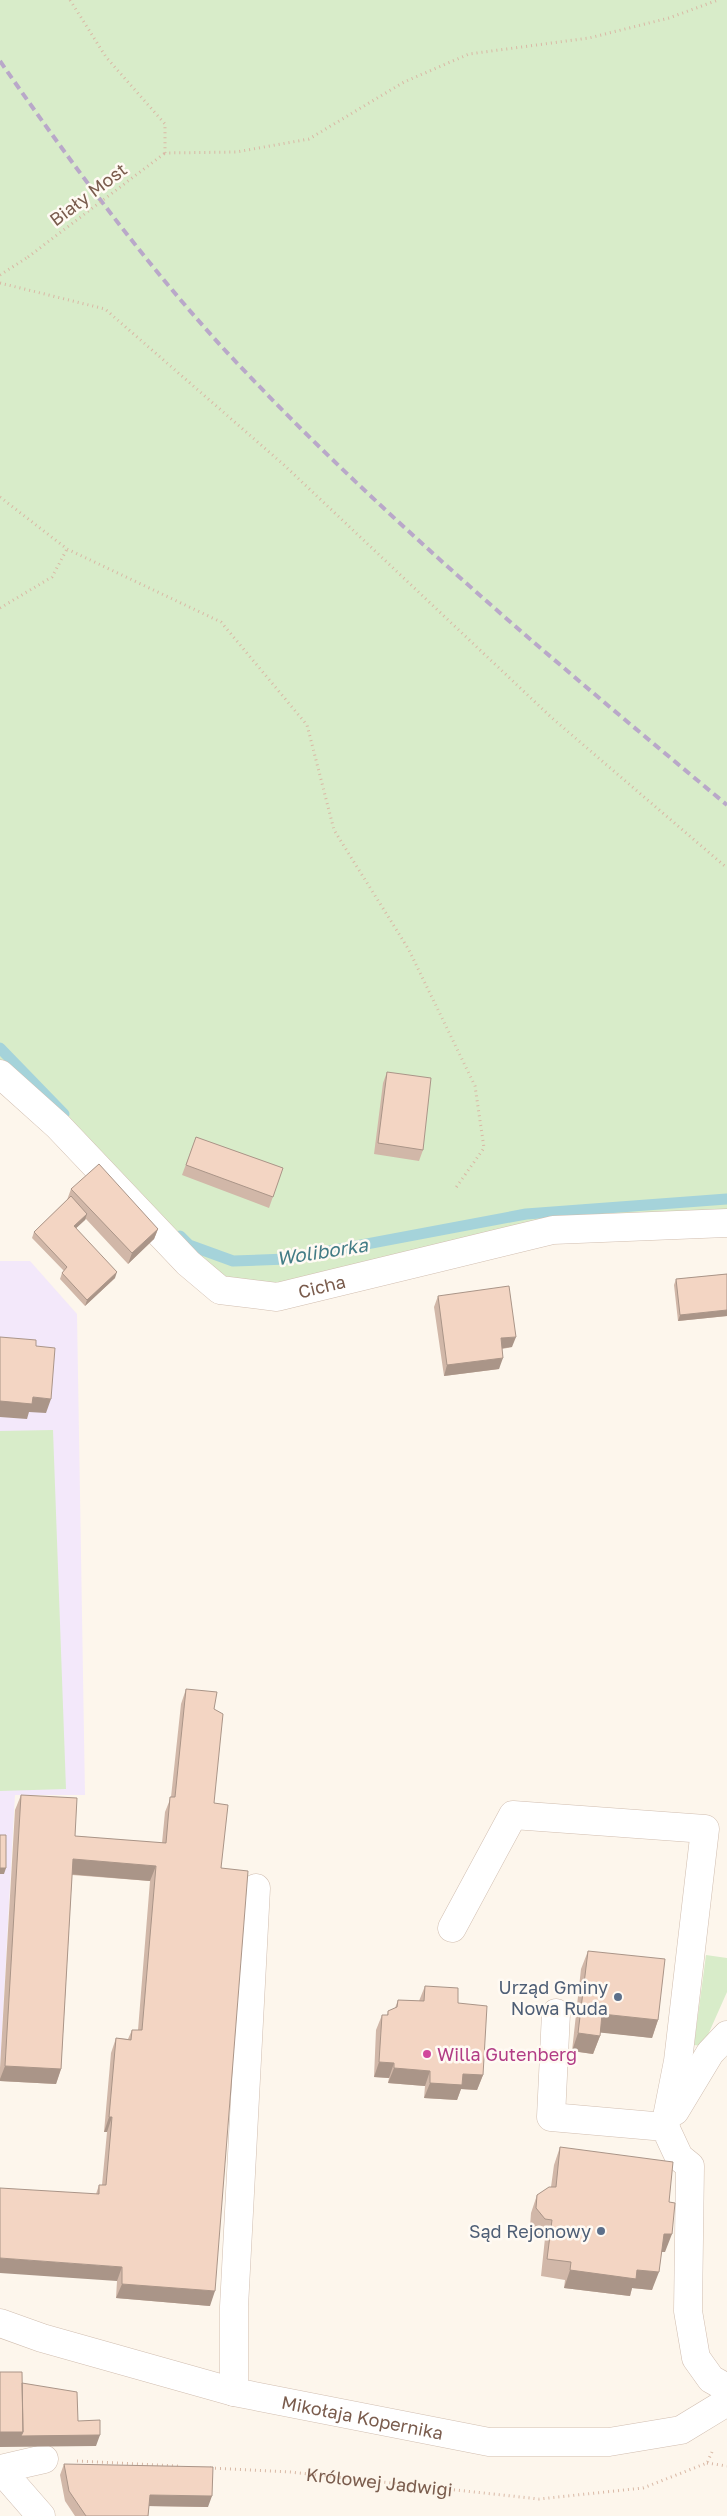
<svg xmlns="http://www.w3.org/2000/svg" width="727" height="2516" font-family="'Golos Text',sans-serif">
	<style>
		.education { fill: #f3e8fa }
		.green { fill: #d8ecc9 }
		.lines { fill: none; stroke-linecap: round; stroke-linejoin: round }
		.stream { stroke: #a5d3da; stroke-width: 11 }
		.minor-casing { stroke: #d1beb0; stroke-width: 29 }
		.path { stroke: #d9b8a5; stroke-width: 3; stroke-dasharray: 1 4; stroke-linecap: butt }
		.minor { stroke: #fff; stroke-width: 28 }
		.rail { stroke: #b9a8c9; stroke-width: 4; stroke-dasharray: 8 5; stroke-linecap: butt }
		.path-bridge { stroke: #d9b8a5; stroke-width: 3; stroke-dasharray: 1 4; stroke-linecap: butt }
		.wall { fill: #d1b7a8 }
		.shaded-wall { fill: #aa9588 }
		.building { fill: #f3d5c3; stroke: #aa9588 }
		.service-dot { fill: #5c6f8a; stroke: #fffaf3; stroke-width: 2 }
		.hotel-dot { fill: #d1479c; stroke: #fffaf3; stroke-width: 2 }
		.labels { text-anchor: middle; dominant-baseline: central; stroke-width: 5; stroke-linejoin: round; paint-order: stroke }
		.street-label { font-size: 18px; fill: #7a5c4d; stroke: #fffaf3 }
		.service-label { font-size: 18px; fill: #4e5e75; stroke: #fffaf3; text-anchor: end }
		.hotel-label { font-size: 18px; fill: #b23c85; stroke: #fffaf3; text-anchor: start }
		.water-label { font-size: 19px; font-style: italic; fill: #437c86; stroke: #fffaf3 }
	</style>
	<rect width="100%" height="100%" fill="#fdf6ec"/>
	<!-- education -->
	<path class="education" d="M0,1261H30L77,1314L85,1795H15L0,2068Z"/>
	<!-- green -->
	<path class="green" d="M0,0H727V1223L553,1230L277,1297L220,1290L0,1083Z
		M53,1430L66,1789L0,1791V1431Z
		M706,1955L727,1958V1992L703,2046L694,2045Z"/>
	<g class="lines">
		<!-- stream -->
		<path class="stream" d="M0,1048L64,1114
			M180,1236L189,1245L233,1261L287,1259L526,1214L727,1199"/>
		<!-- minor casing -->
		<g class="minor-casing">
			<g id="minor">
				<path id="s2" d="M0,1074L58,1126L188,1263L220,1290L277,1297L553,1230L727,1223"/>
				<path d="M452,1928L513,1815L705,1829L678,2061L665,2127"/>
				<path d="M556,2013L551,2117L665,2127L679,2157L690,2166L688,2311L696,2358L711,2379L727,2388"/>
				<path d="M675,2111L710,2053L727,2035"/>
				<path id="s3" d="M0,2323L42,2338L234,2392L489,2442H609L681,2430L727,2402"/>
				<path d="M234,2392V2307L256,1888"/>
				<path d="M41,2516L0,2469L44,2459"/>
			</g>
		</g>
		<!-- path -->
		<g class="path">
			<path d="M70,0L106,57L165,124V153L236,152L309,139L404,82L469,54L589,38L669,18L718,0"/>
			<path d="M0,275L28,257"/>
			<path d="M0,283L105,309L284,465L552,718L727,868"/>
			<path d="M0,497L67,549L221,622L307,725L334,830L409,950L475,1086L484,1148L455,1189"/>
			<path d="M0,608L52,577L67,549"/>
			<path d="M77,2461L179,2466"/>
			<path d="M707,2463L727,2466"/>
			<path id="s1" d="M210,2468L290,2472L539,2499L643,2488L707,2463L712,2452"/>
		</g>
		<!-- minor -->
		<use href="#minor" class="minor"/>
		<!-- rail -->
		<path class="rail" d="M0,61C68,159 141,258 222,347C376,513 553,660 727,805"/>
		<!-- path-bridge -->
		<path class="path-bridge" d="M28,257L165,153"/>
	</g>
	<!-- wall -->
	<path class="wall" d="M387,1072L423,1150L419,1161L374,1154L383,1083Z
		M196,1137L283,1168L269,1208L182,1175Z
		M71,1189L158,1229L154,1239L128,1264L86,1219L76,1228L115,1278L85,1306L60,1279L62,1273L64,1271L32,1238L34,1232L67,1200Z
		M727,1274V1316L678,1321L674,1285L676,1279Z
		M438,1296L512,1347L502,1349L499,1369L444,1376L434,1307Z
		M186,1689L214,1709V1803L221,1868L210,2306L116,2298L117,2281L96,2194L99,2185H102L107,2132H104L111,2053L116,2038L128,2039L132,2030H138L150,1881L72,1875L61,2069L56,2084L0,2081V2068L15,1810L21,1795L75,1836L162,1843L165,1812L171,1797L181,1704Z
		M588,1951L658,2020L652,2038L600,2032V2036L593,2054L572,2051L581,1969Z
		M425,1986L458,2003L483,2075L477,2090L461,2089L457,2100L424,2098L425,2086L388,2083L389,2078L374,2077L376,2030L382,2015H387L388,2011L395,2008L398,2000L419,2001Z
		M560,2147L669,2202L665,2252H661L652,2290L632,2288L630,2296L564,2288L565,2280L541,2276L545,2238L538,2236L530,2226L531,2213L537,2195L551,2187L554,2165Z
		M64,2464L208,2507L149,2506L148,2516H75L65,2501L60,2475Z"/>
	<!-- shaded-wall -->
	<path class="shaded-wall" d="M87,1214L85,1220L72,1232L74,1226Z
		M158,1229L154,1239L128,1264L132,1253Z
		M117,1272L115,1278L85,1306L87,1300Z
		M727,1310V1316L678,1321L680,1315Z
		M516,1337L512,1347L497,1349L501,1338Z
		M503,1358L499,1369L444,1376L447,1365Z
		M33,1397L51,1399L46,1413L29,1412L27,1419L0,1417V1401Z
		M73,1859L156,1866L150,1881L68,1874Z
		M0,1868H6L4,1874H0Z
		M602,2014L658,2020L652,2038L595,2032Z
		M578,2033L600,2036L593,2054L572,2051Z
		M379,2062L394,2063L389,2078L374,2077Z
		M5,2066L61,2069L56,2084L0,2081V2079Z
		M394,2068L430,2071L425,2086L388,2083Z
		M463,2074L483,2075L477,2090L461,2089L457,2100L424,2098L430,2083Z
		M109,2117H112L107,2132H104Z
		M664,2234H672L665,2252H657Z
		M0,2258L122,2267L117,2281L0,2273Z
		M570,2270H637L659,2272L652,2290L632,2288L630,2296L564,2288Z
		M122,2284L215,2291L210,2306L116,2298Z
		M0,2432H23L100,2435L96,2446L0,2447Z
		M150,2495L212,2496L208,2507L146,2506Z"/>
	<!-- building -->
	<path class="building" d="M387,1072L431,1078L423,1150L378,1143Z
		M196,1137L283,1168L273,1197L186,1165Z
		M99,1164L158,1229L132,1253L71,1189Z
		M71,1196L87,1214L74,1226L117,1272L87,1300L62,1273L67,1267L34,1232Z
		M727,1274V1310L680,1315L676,1279Z
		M509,1286L516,1337L501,1338L503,1358L447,1365L438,1296Z
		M0,1337L36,1340V1346L55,1348L51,1399L33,1397L32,1404L0,1401Z
		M186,1689L217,1692L214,1709L223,1714L214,1803L228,1805L221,1868L248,1871L215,2291L122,2284V2267L0,2258V2188L99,2194V2185H106L112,2117H109L116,2038L131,2040L132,2030H142L156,1866L73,1859L61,2069L5,2066L21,1795L77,1798L75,1836L166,1843L170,1797H175Z
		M0,1835H6V1868H0Z
		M588,1951L665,1959L658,2020L602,2014L600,2036L578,2033Z
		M425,1986L458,1988V2003L487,2006L483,2075L463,2074L462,2085L430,2083V2071L394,2068V2063L379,2062L382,2015H388V2011L397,2007L398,2000L424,2001Z
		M560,2147L673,2162L669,2202L675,2203L672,2234H664L659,2272L637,2270L636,2279L570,2270L571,2262L547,2259L552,2220L545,2219L536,2208L537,2195L549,2187H556Z
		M0,2372H22L23,2432H0Z
		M22,2383L77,2392L78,2421L100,2420V2435L21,2436L23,2432Z
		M64,2464L213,2467L212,2496L150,2495L148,2516H86L69,2491Z"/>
	<!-- markers -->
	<g class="service-dot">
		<circle cx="618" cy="1997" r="5"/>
		<circle cx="601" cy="2231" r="5"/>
	</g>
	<circle class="hotel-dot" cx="427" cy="2054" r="5"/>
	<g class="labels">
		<!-- street labels -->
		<g class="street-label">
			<text transform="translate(88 194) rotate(-37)">Biały Most</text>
			<text stroke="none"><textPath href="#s2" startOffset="412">Cicha</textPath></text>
			<text stroke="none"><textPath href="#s3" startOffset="375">Mikołaja Kopernika</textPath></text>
			<text stroke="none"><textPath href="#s1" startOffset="170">Królowej Jadwigi</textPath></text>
		</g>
		<!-- service labels -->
		<g class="service-label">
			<text x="608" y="1987">Urząd Gminy<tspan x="608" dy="21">Nowa Ruda</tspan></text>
			<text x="591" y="2231">Sąd Rejonowy</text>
		</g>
		<!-- hotel labels -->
		<g class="hotel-label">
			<text x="437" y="2054">Willa Gutenberg</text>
		</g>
		<!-- water labels -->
		<g class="water-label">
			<text transform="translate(322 1251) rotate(-9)">Woliborka</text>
		</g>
	</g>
</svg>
